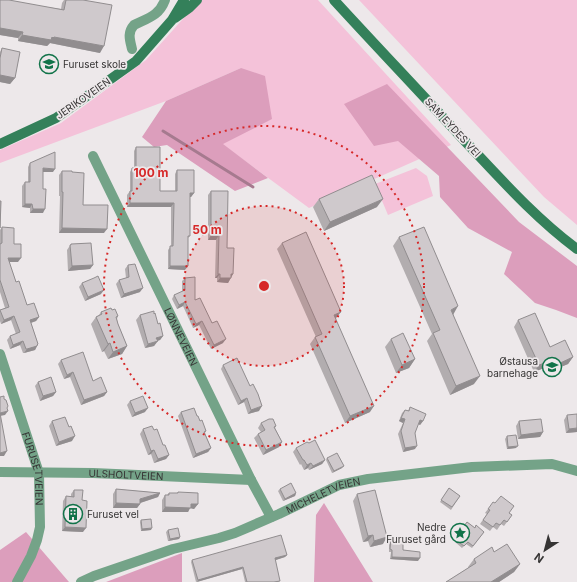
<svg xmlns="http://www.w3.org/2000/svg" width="577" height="582" font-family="Inter,sans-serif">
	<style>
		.green { fill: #f4c2d9 }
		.forest { fill: #dc9ebc }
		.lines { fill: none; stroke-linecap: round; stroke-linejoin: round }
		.stream { stroke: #a67a8f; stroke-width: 3 }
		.street { stroke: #74a388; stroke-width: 10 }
		.secondary { stroke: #34805a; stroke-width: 10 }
		.wall { fill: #b2adaf }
		.shaded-wall { fill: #918d8f }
		.building { fill: #cfc9cc; stroke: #918d8f }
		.ring { fill: none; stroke: #d62828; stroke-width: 2; stroke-dasharray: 2 4 }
		.labels { text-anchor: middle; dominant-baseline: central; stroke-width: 3.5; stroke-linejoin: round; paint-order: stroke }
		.poi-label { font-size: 10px; fill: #363434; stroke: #ede8ea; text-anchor: start }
		.street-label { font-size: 10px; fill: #363434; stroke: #ede8ea }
		.centre { fill: #d62828; stroke: #ede8ea; stroke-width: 2 }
		.ring-label { font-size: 12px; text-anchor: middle; font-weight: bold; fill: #d62828; stroke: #ede8ea; stroke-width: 3.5; stroke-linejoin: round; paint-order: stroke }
	</style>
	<rect width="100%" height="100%" fill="#ede8ea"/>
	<!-- green -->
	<path class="green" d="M200,0H318L451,145L309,208L222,144L241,68L166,101L0,163V150L61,123L146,60Z
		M359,0H577V225L544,197Z
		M416,168L427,176L433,196L388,215L375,184Z"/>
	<!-- forest -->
	<path class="forest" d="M241,68L265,76L272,119L223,144L268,178L235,191L167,145L154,147L142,137L166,101Z
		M387,84L519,222L577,266V318L556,310L535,303L504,274L512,252L468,228L440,197L439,176L398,141L374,146L344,104Z
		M324,503L373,582H314L316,515Z
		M26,532L69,582H0V550Z
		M182,553V582H106Z"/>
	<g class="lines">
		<!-- stream -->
		<path class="stream" d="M163,131L253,187"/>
		<!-- street -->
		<g class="street">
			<path d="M132,49C130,40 127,33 134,25C148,18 159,16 165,0"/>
			<path id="s1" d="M93,156L251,480L271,517"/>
			<path id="s2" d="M0,354L39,473L40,527L37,540L31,556L17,582"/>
			<path id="s3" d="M0,472L93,473L251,480"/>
			<path id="s4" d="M81,582L94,576L173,549L219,538L235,533L279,514L339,485L368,479L472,467L552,464L577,471"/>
		</g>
		<!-- secondary -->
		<path class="secondary" d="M334,0C377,47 420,92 463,139C499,177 534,217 577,249
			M175,18L189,8L197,0
			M0,144L56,118L136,61L172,20L184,0"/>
	</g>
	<!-- wall -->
	<path class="wall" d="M0,0L61,9L62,3L64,0H83L100,53L50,43L47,46L18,41V38L0,35Z
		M2,48L15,78L10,84L0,82V52Z
		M136,147L160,191H175V174L177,170L194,193L191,197H190V236L188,238L185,270L168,269V250L171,246V207H127V195L130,191V172L132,168H134V151Z
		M30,163L53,172H43V213H30V208L22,207V186L25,182H28V167Z
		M62,171L72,172L83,205L104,233H59L60,196H59V175Z
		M211,191L227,248L233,274L228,283L217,282V278H215L216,240H208V195Z
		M319,199L377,207L324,231L313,207Z
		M2,227L14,244L18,262H9L16,282L27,305L39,317L36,321L31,323L38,344L35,350L24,353H23L20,345L10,349L7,340L10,336L16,334L11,320L1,324L0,321V310L5,308L0,292V230Z
		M399,237L453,314L474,384L450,395L427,341L432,334L393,246Z
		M282,243L336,318L335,319L370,412L345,423L310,344L315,337H316L277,249Z
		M71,244L93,265L90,269L68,271L67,250Z
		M128,265L140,292L121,298L116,284L119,280L126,278L125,269Z
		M185,278L195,300L212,323L223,343L211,349L199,325L193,328L183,306L177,309L172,299L174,295L182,292V281Z
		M82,283L101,294L85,301L79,287Z
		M112,310L118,316L117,319L118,324L127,346L122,354L108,359L104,351L102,352L91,324L96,317L99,315L101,312Z
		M140,315L158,324L163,336L160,340L157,341L154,346L145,348L136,320Z
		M518,320L550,347L573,357L568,364L551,371V370L546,372L544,368L534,372L514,327Z
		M391,339L415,359L409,368L396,373L385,347Z
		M61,360L93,381L107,392L104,396L81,405L70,377L64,379L58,364Z
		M223,365L259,411L248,414L244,402L238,405L221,369Z
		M38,382L56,392L53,396L40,401L35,386Z
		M130,401L145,412L132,417L127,405Z
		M410,407L423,421L420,425L418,424L415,433V449L403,452L398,434L403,423L399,421L402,413L405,410L408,411Z
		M181,412L197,416L206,431L205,433L211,448L208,452L193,458L178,416Z
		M567,415L577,432L566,433L564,420Z
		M52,421L72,441L56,446L49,426Z
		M519,421L543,432L540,437L518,439L516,426Z
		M261,423L276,426L275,428L282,442L279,447L263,455L254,438L258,434L261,432L258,428Z
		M143,429L154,430L169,455L166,459L154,463L151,454L148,455L140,434Z
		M507,436L516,448L507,449L505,439Z
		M296,448L325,460L322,464L309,470L308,468L304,470L301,464L300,465L293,452Z
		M327,458L342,468L332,473L326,460Z
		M449,488L460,496L451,510L440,502Z
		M116,489L160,493L158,497L140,503V504L137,508H113V494Z
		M280,489L296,493L295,496L283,501L278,491Z
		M74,490L82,500L83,532L62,531L63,501L66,496L71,497V494Z
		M178,492L198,504L194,509L190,508L188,512H162V500L165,495H167L169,493H177Z
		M357,494L383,544L370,547L368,541L363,542L353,501Z
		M488,509L509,513L512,515L504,526L501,524L497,530L493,527L490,531L480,524L487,514L485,513Z
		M141,520L151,530L141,531L140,522Z
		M467,522L475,528L484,532L472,548L466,544L462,548L455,542L458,537L457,536Z
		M168,530L180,537L179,539L168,541L166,532Z
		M391,538L403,550L418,561L390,559L391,552H389V540Z
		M494,552L520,564L514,572L499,582H446L468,568V567L474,559Z
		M287,555L285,557L275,560L279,582H245L242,569L196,582L191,562L192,560Z"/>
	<!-- shaded-wall -->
	<path class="shaded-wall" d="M0,28L23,32L18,38L0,35Z
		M22,35L52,37H54L104,46L100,53L50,43L47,46L18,41Z
		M0,75L15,78L10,84L0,82Z
		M43,168L55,169L53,172H40Z
		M190,193H194L191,197H188Z
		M383,199L377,207L324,231L330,222Z
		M130,203H174L171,207H127Z
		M25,204H32L30,208L22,207Z
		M33,209H45L43,213H30Z
		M62,228L107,229L104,233H59Z
		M211,235H219L216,240H208Z
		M8,258H21L18,262H5Z
		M93,265L90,269L68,271L72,266Z
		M170,266H188L185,270L168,269Z
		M218,274H220L217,278H215Z
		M231,274H233L228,283L217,282L220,278Z
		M143,288L140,292L121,298L124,294Z
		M104,290L101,294L85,301L88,297Z
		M185,302L183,306L177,309L179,305Z
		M458,306L453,315L451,310Z
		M341,312L336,318L329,321L334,315Z
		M14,316L11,320L1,324L4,320Z
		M39,317L36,321L27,324L30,320Z
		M202,321L199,325L193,328L196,324Z
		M163,336L160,340L153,342L156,338Z
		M226,339L223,343L211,349L214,345Z
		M23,341L20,345L10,349L13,345Z
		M158,341L154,346L145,348L148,344Z
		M110,343L104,351L102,352L108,344Z
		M38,344L35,350L24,353L27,349Z
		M127,346L122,354L108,359L113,352Z
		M573,357L568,364L551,371L556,365Z
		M415,359L409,368L396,373L402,365Z
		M548,362L544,368L534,372L539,365Z
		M555,363L551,370L546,372L550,365Z
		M73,372L70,377L64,379L67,375Z
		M480,376L474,384L450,395L456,386Z
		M56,392L53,396L40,401L43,396Z
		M107,392L104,396L81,405L84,400Z
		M247,398L244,402L238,405L241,401Z
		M262,406L259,411L248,414L251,410Z
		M374,406L370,412L345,423L350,416Z
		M148,408L145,412L132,417L135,413Z
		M8,411L5,415L0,416V413Z
		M401,418L405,419L403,423L399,421Z
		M420,420L423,421L420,425L417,423Z
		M577,428V432L566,433L569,429Z
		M543,432L540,437L518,439L521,435Z
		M75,436L72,441L56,446L59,442Z
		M282,442L279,447L263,455L266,450Z
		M417,446L415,449L403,452L405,448Z
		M518,446L516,448L507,449L508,447Z
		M211,448L208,452L193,458L196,454Z
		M154,450L151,454L148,455L151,451Z
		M7,451L4,456H0V453Z
		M169,455L166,459L154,463L158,459Z
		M325,460L322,464L309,470L313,466Z
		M311,463L308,468L304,470L307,465Z
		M344,466L342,468L332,473L334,471Z
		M160,493L158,497L137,504L140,499Z
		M296,493L295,496L283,501L285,499Z
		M116,503L140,504L137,508H113Z
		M191,504H198L194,509L190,508L188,512H162L165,507Z
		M65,527L86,528L83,532L62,531Z
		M152,528L151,530L141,531L142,529Z
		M373,535L368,541L363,542L368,536Z
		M180,537L179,539L168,541L170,539Z
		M387,537L383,544L370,547L374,541Z
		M287,555L285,557L273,561L275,558Z
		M392,557L420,558L418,561L390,559Z
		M520,564L514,572L499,582H491Z
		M243,567L242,569L197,582L198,580Z"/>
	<!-- building -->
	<path class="building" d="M0,0H9L64,10L66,0H83L112,5L104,46L54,37L53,38L52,37L51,40L22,35L23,32L0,28Z
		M2,48L20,52L15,78L0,75V58Z
		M136,147H160V191H177V170H194V193H190V236H188V266H170V246H173L174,203H130V191H132V168H136Z
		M55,152V169L43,168V189H46L45,209H33L32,204H25V182H30V163Z
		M62,171H72V172L84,173L83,205H108L107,229L62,228L63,192H62Z
		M372,175L383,199L330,222L319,199Z
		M211,191H228L227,248H234L233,274H231V278H220V274H218L219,235H211Z
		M0,201H1L0,228Z
		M2,227L14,228V244H21V258H8L16,282L19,281L27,305L34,303L39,317L30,320L38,344L37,345V346L27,349H26L23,341L13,345L10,336L20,332L14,316L4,320L0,310L9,307L0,280V244L2,243Z
		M424,227L458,306L451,310L480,376L456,386L433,333L440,330L399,237Z
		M306,232L341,312L334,315L374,406L350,416L315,337L322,334L282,243Z
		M91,243L93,265L72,266L70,245H71V244Z
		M135,264L143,288L124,294L119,280L129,277L128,265Z
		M98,276L104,290L88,297L82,283L94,278Z
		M195,277V300L200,298L212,323L217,321L226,339L214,345L202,321L196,324L185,302L179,305L174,295L185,290V278Z
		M111,308L112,310L115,309L118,316L116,317L118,324L127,346L113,352L110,343L108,344L96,317L102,314L101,312Z
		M154,311V314L155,313L158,324L160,323L163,336L156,338L158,341L148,344L140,315Z
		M535,313L550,347L565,340L573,357L556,365L555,363L550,365L548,362L539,365L518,320Z
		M403,333L415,359L402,365L391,339Z
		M83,352L93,381L101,377L107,392L84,400L73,372L67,375L61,360Z
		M237,358L250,386L253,384L258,394L262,406L251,410L247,398L241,401L223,365Z
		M51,377L56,392L43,396L38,382Z
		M4,396V399L6,400L8,406L7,408L8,411L0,413L7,451L0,453V397Z
		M143,396L148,408L135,413L130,401Z
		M410,407L426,414L423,421L420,420L415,433L417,446L405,448L401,431L405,419L401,418L405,410L409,411Z
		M194,408L197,416H198L200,421L202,420L206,431L204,432L211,448L196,454L181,412Z
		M577,414V428L569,429L567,415Z
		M65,417L69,427L71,426L75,436L59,442L52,421Z
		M269,419H273L276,426L274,427L282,442L266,450L258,434L265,430L261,423Z
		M541,419L543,432L521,435L519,421Z
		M152,426L154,430L157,429L163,445H165L169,455L158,459L154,450L151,451L143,429Z
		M516,435L518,446L508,447L507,436Z
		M315,440L325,460L313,466L311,463L307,465L304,460H303L296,448L307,442L309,443Z
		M337,453L344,466L334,471L327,458Z
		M291,483L296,493L285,499L280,489Z
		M449,488L460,496L452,507L441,500Z
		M116,489L160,493L140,499V504L116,503Z
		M74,490H83L82,500L87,501L86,528L65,527L66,496L74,497Z
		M375,490L387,537L374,541L373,535L368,536L357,494Z
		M178,492L198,493V504H191V508L165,507V495H169V493H178Z
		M501,496L514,506L509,513L512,515L507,522L504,520L500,525L496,523L493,527L483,520L490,510L488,509L493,502L495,503Z
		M151,519L152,528L142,529L141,520Z
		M467,522L475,528L476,525L484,532L473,546L468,542L464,546L456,540L460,535L458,534Z
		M178,528L180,537L170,539L168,530Z
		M281,535L287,555L275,558L280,581L274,582H247L243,567L198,580L192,560Z
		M391,538L403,539V550L420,552V558L392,557V550L390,549Z
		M507,544L520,564L491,582H446L476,563L474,559L492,547L494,552Z"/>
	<!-- distance rings -->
	<circle cx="264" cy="286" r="80" fill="#d62828" fill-opacity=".12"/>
	<g class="ring">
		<circle cx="264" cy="286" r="80"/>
		<circle cx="264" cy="286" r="160"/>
	</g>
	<!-- icons -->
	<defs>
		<g id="school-ring" transform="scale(1)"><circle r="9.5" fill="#ede8ea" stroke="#117349" stroke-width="1.5"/><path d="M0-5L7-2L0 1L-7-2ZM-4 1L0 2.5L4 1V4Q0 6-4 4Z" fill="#117349"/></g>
		<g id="building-ring" transform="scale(1)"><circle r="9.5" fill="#ede8ea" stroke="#117349" stroke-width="1.5"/><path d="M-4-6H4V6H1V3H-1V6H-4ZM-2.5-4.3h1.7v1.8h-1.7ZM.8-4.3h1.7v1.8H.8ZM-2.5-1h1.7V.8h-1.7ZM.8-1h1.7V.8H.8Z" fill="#117349"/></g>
		<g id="sight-ring" transform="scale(1)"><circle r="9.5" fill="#ede8ea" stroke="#117349" stroke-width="1.5"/><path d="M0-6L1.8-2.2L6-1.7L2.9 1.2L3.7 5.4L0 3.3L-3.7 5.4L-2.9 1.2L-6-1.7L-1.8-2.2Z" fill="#117349"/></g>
	</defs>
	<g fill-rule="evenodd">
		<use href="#school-ring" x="49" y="64"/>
		<use href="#school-ring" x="552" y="367"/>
		<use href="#building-ring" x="73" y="514"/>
		<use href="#sight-ring" x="460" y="533"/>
	</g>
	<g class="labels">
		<!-- poi labels -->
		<g class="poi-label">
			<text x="63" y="64">Furuset skole</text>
			<text x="538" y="361" text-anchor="end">Østausa<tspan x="538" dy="12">barnehage</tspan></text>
			<text x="87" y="514">Furuset vel</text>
			<text x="446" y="527" text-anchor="end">Nedre<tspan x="446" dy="12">Furuset gård</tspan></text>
		</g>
		<!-- street labels -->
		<g class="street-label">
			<text transform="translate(83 98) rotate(-35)">JERIKOVEIEN</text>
			<text transform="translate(453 127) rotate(47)">SAM EYDES VEI</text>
			<text stroke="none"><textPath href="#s1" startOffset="201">LØNNEVEIEN</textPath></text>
			<text stroke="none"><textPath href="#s2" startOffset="120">FURUSETVEIEN</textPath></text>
			<text stroke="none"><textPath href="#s3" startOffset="126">ULSHOLTVEIEN</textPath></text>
			<text stroke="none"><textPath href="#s4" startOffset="258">MICHELETVEIEN</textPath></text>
		</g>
	</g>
	<circle cx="264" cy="286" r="6" class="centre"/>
	<g class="ring-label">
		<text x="151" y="177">100 m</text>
		<text x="207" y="234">50 m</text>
	</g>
	<!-- north arrow -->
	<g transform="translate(545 550) rotate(216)" stroke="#ede8ea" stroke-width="3" paint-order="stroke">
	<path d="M0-3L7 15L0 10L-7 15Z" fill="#363434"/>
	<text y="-6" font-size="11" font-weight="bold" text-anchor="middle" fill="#363434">N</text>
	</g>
</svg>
